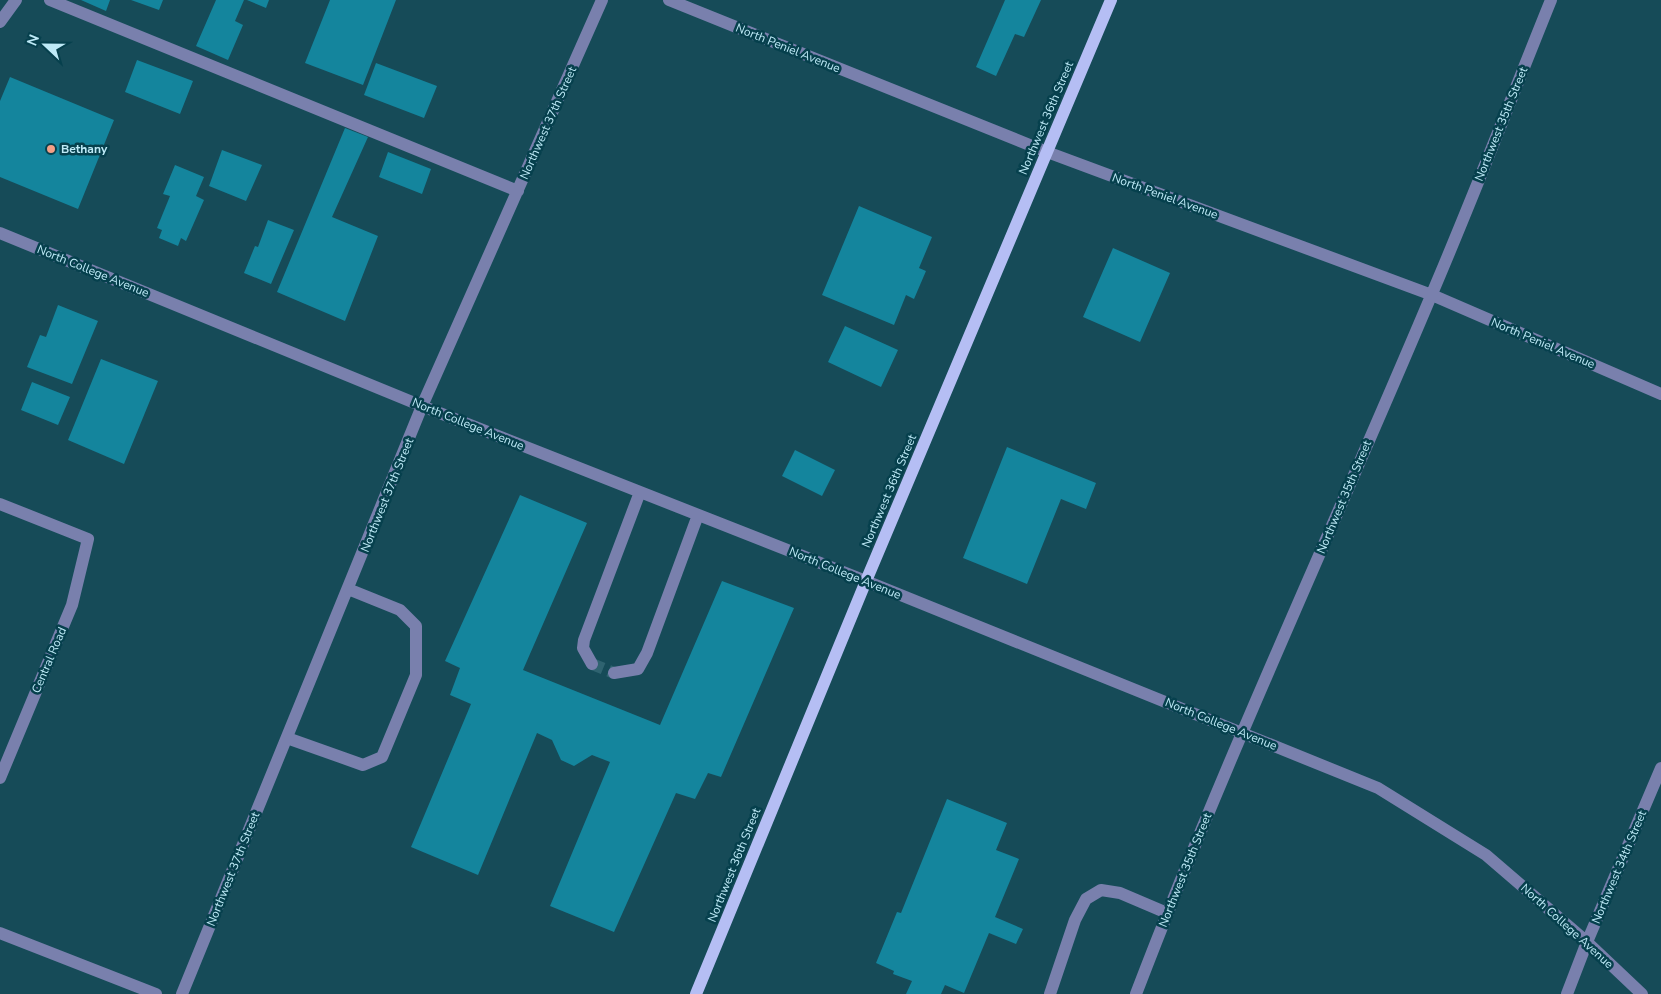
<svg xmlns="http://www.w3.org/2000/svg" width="1661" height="994" font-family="'Nunito Sans',sans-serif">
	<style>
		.building { fill: #14859d }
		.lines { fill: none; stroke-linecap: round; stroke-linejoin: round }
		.minor-tunnel { stroke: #2f6370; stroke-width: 12; stroke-dasharray: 12 6; stroke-linecap: butt }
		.minor { stroke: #7980ad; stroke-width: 12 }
		.major { stroke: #b5bef4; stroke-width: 12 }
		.poi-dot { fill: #f39f86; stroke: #06404d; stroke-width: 2 }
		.labels { text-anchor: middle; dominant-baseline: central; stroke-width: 5; stroke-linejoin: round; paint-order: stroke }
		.street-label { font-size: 12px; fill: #beeaf7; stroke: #06404d }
		.poi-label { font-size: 12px; font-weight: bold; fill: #beeaf7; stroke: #06404d; text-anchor: start }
	</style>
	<rect width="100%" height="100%" fill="#164b58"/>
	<!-- building -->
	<path class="building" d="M81,0H110L106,11Z
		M131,0H163L159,10Z
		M216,0H244L235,21L243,25L228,60L196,46Z
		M247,0H269L266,8Z
		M330,0H396L363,85L305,63Z
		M1005,0H1041L1024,37L1015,34L996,76L976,67Z
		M137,60L193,81L180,114L125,92Z
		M376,63L437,86L424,118L364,95Z
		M10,77L114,120L78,209L0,177V101Z
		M345,128L368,137L332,217L378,236L345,321L277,292Z
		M222,150L262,165L246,201L209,186Z
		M388,152L431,169L422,194L379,177Z
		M175,165L204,177L196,196L204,200L186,241L181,238L178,246L159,238L162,230L157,228L170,196L163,194Z
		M859,206L932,237L919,268L926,271L914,299L906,295L894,325L822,295Z
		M268,220L294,230L271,284L244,273L255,246L258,247Z
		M1113,248L1170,273L1140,342L1083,317Z
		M58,305L98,321L72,384L27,367L40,335L46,337Z
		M845,326L898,350L881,387L828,362Z
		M101,359L158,381L124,464L68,440Z
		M32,382L70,397L58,425L21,410Z
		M1007,447L1096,483L1086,509L1061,499L1027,584L963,558Z
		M795,450L835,470L822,496L782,476Z
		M520,495L587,523L523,670L660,725L722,581L794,608L721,777L708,773L695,799L676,793L614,932L550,906L610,762L592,755L574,766L561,760L552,740L537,733L478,875L411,847L471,704L450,695L460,668L445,661Z
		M947,799L1007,823L996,850L1019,859L995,917L1023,929L1016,944L989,933L964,993L945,985L941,994H906L912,981L893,974L894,971L876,963L897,912L901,913Z"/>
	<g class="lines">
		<!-- minor-tunnel -->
		<path class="minor-tunnel" d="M592,664L614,673"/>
		<!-- minor -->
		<path class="minor" d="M50,0L518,191
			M669,0L1047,152L1432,295L1661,394
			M0,22L16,0
			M0,233L422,406L866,581L1378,788L1486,855L1587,942L1642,994
			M0,504L88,539L72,605L0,778
			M592,664L583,648L584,640L640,492
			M614,673L638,669L647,653L698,515
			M287,738L363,765L382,757L416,675V626L400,610L348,589
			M0,933L156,994
			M182,994L422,406L602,0
			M1050,994L1075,920L1086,899L1101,890L1120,893L1167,913
			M1136,994C1226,758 1333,529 1431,296C1473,198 1511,99 1551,0
			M1567,994L1587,942L1661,768"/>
		<!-- major -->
		<path class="major" d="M696,994L866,581L1111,0"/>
	</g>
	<!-- markers -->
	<circle class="poi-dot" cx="51" cy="149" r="5"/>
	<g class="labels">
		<!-- street labels -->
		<g class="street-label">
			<text transform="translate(788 48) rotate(22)">North Peniel Avenue</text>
			<text transform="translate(1046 118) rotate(-67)">Northwest 36th Street</text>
			<text transform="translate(548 123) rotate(-66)">Northwest 37th Street</text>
			<text transform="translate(1501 124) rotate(-68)">Northwest 35th Street</text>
			<text transform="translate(1165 196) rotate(20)">North Peniel Avenue</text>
			<text transform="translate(93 271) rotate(22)">North College Avenue</text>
			<text transform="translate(1543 343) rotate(23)">North Peniel Avenue</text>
			<text transform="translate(468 424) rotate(22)">North College Avenue</text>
			<text transform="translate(889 491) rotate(-67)">Northwest 36th Street</text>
			<text transform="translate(387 495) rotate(-68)">Northwest 37th Street</text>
			<text transform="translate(1344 497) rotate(-67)">Northwest 35th Street</text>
			<text transform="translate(845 573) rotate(22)">North College Avenue</text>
			<text transform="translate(49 660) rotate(-67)">Central Road</text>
			<text transform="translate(1221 724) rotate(22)">North College Avenue</text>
			<text transform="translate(734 865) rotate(-68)">Northwest 36th Street</text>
			<text transform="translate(1619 867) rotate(-67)">Northwest 34th Street</text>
			<text transform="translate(233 869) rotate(-68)">Northwest 37th Street</text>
			<text transform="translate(1185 870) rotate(-68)">Northwest 35th Street</text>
			<text transform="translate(1567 926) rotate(42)">North College Avenue</text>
		</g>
		<!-- poi labels -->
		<g class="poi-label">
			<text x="61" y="149">Bethany</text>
		</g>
	</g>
	<!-- north arrow -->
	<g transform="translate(45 45) rotate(292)" stroke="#06404d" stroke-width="4" paint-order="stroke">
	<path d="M0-4L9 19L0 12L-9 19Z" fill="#beeaf7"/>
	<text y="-8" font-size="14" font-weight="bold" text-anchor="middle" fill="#beeaf7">N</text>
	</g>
</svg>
